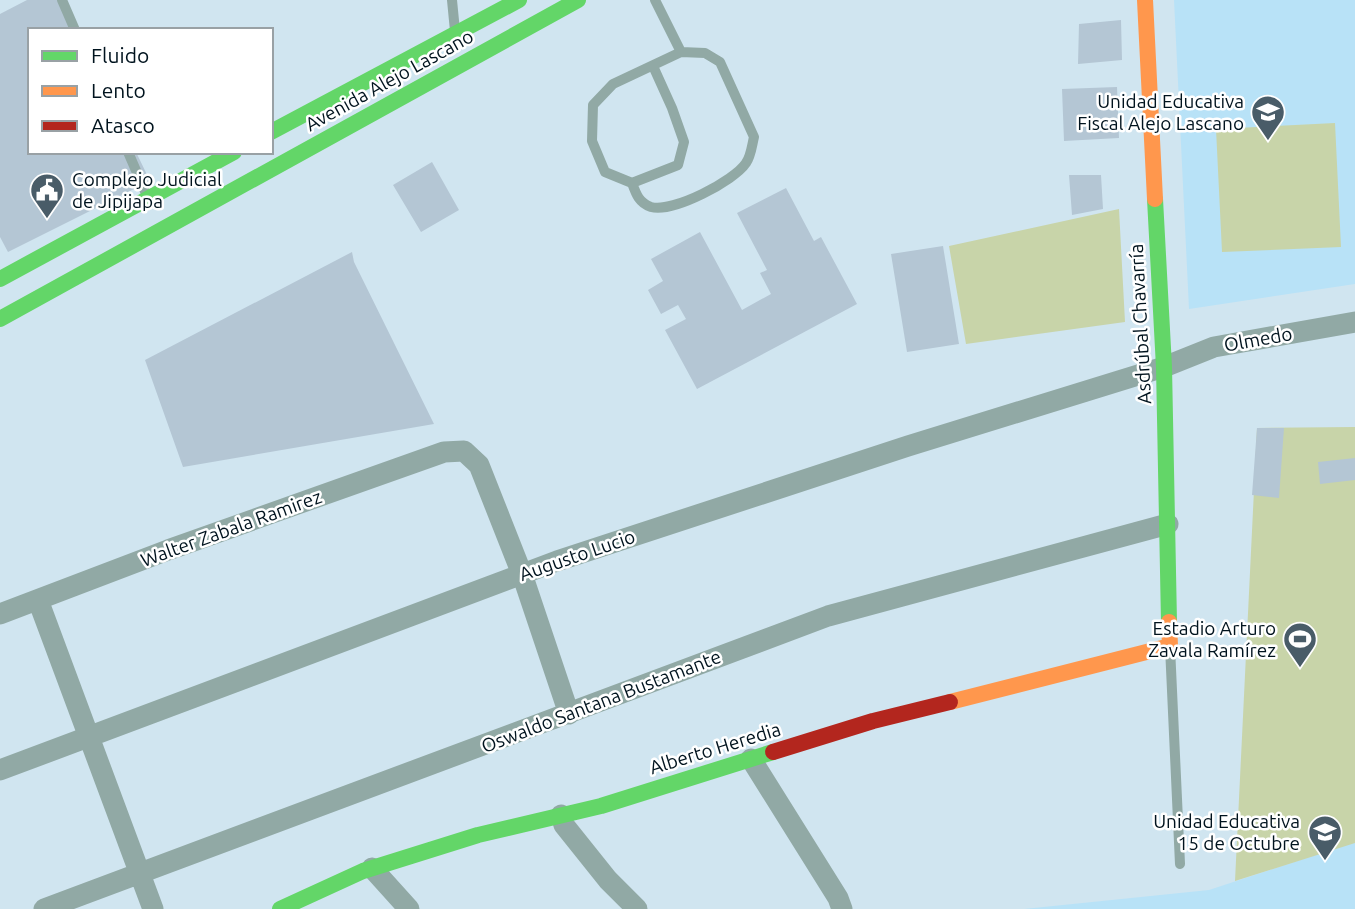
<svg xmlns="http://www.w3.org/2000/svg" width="1355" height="909" font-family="Ubuntu,sans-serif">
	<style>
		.built { fill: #b8e2f7 }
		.green { fill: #c8d4a9 }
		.building { fill: #b4c6d4 }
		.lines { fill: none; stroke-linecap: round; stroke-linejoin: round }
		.lane { stroke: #91a9a5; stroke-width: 10 }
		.street { stroke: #91a9a5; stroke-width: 21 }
		.fast { stroke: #63d668; stroke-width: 16 }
		.slow { stroke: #ff974d; stroke-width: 16 }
		.jam { stroke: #b3261e; stroke-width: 16 }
		.labels { text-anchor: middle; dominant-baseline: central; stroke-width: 5; stroke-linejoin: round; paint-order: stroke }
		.street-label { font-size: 19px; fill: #00131e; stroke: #fff }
		.poi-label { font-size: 19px; fill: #00131e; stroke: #fff; text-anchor: end }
	</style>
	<rect width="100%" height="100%" fill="#d0e5f0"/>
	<!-- built -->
	<path class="built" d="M1174,0H1355V284L1189,309Z
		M1355,842V909H1024L1209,890Z"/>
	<!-- green -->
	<path class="green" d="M1335,123L1341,247L1222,252L1216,129Z
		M1119,209L1125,322L966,344L949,246Z
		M1355,427V843L1235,881L1257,428Z"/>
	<!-- building -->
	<path class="building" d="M27,0H62L77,30H30V152H136L150,181L8,252L0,237V14Z
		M1121,20L1122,60L1078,64L1079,24Z
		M1117,87L1119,138L1064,141L1062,89Z
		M432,162L459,210L421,232L393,185Z
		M1069,175H1101L1103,209L1072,215Z
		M786,188L814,241L821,237L857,304L697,389L665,330L686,319L678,305L661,314L648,290L663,281L651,259L700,232L742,310L771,294L760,273L767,270L737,213Z
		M943,246L959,344L907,352L891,254Z
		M352,252L354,262L434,424L183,467L145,360Z
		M1257,428H1284L1279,498L1252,495Z
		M1355,458V480L1320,484L1318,462Z"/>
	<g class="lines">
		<!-- lane -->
		<path class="lane" d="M62,0L75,30
			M452,0L455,31
			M655,0L681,52
			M128,152L147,196
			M632,183C636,194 639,203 651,207C673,213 734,181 746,163C751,156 752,145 754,137L720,62L705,53L681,52L613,84L593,105L592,141L605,172L632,183L678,165L684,142L672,108L653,66
			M1170,647L1180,864"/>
		<!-- street -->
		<path class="street" d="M38,600L153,909
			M0,614L168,550L444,452L464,451L479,465L522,574L569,714
			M751,759L838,898L842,909
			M0,770L557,561L908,446L1164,367L1214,347L1355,322
			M561,815L564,825L608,880L637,909
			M372,868L409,909
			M44,909L828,616L1168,524"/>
		<!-- fast -->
		<path class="fast" d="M271,132L519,0
			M1155,199L1164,367L1169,622
			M0,279L234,152
			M0,319L578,0
			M280,909L363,871L478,835L601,806L773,752"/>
		<!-- slow -->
		<path class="slow" d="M1145,0L1155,199
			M950,702L1170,646L1169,622"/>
		<!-- jam -->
		<path class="jam" d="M773,752L873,721L950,702"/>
	</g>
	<!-- icons -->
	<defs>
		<g id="school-pin" transform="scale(1.75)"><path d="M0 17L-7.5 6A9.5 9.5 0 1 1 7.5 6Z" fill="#495c68" stroke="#fff"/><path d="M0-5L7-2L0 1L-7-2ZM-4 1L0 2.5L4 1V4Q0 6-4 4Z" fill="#fff"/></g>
		<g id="civic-pin" transform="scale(1.75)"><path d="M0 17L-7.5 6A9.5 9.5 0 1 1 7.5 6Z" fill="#495c68" stroke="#fff"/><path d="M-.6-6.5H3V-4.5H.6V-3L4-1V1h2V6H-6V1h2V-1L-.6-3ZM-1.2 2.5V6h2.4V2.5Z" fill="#fff"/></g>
		<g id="stadium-pin" transform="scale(1.75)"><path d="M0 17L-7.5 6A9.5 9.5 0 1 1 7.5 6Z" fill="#495c68" stroke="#fff"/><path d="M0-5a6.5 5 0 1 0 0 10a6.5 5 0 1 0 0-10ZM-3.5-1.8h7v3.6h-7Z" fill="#fff"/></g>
	</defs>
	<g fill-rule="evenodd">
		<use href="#school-pin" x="1268" y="112"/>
		<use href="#civic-pin" x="47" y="190"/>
		<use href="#stadium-pin" x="1300" y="639"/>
		<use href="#school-pin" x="1325" y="832"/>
	</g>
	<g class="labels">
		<!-- street labels -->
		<g class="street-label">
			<text transform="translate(389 80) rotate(-29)">Avenida Alejo Lascano</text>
			<text transform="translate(1140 324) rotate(-93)">Asdrúbal Chavarría</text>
			<text transform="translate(1258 339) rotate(-10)">Olmedo</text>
			<text transform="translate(231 528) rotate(-20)">Walter Zabala Ramirez</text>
			<text transform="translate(577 555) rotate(-19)">Augusto Lucio</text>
			<text transform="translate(601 701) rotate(-21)">Oswaldo Santana Bustamante</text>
			<text transform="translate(715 748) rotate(-17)">Alberto Heredia</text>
		</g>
		<!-- poi labels -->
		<g class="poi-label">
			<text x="1244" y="101">Unidad Educativa<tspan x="1244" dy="22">Fiscal Alejo Lascano</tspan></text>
			<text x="72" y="179" text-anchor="start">Complejo Judicial<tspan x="72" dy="22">de Jipijapa</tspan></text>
			<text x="1276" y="628">Estadio Arturo<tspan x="1276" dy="22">Zavala Ramírez</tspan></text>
			<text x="1300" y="821">Unidad Educativa<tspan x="1300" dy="22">15 de Octubre</tspan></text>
		</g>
	</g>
	<!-- legend -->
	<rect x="28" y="28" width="245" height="126" fill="#ffffff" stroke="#99a1a5" stroke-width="2"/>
	<rect x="42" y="51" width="35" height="10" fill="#63d668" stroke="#99a1a5" stroke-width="2"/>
	<text x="91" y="63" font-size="21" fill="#00131e">Fluido</text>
	<rect x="42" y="86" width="35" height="10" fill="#ff974d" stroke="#99a1a5" stroke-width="2"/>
	<text x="91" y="98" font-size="21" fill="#00131e">Lento</text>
	<rect x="42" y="121" width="35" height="10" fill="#b3261e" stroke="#99a1a5" stroke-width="2"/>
	<text x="91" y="133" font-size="21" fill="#00131e">Atasco</text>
</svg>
